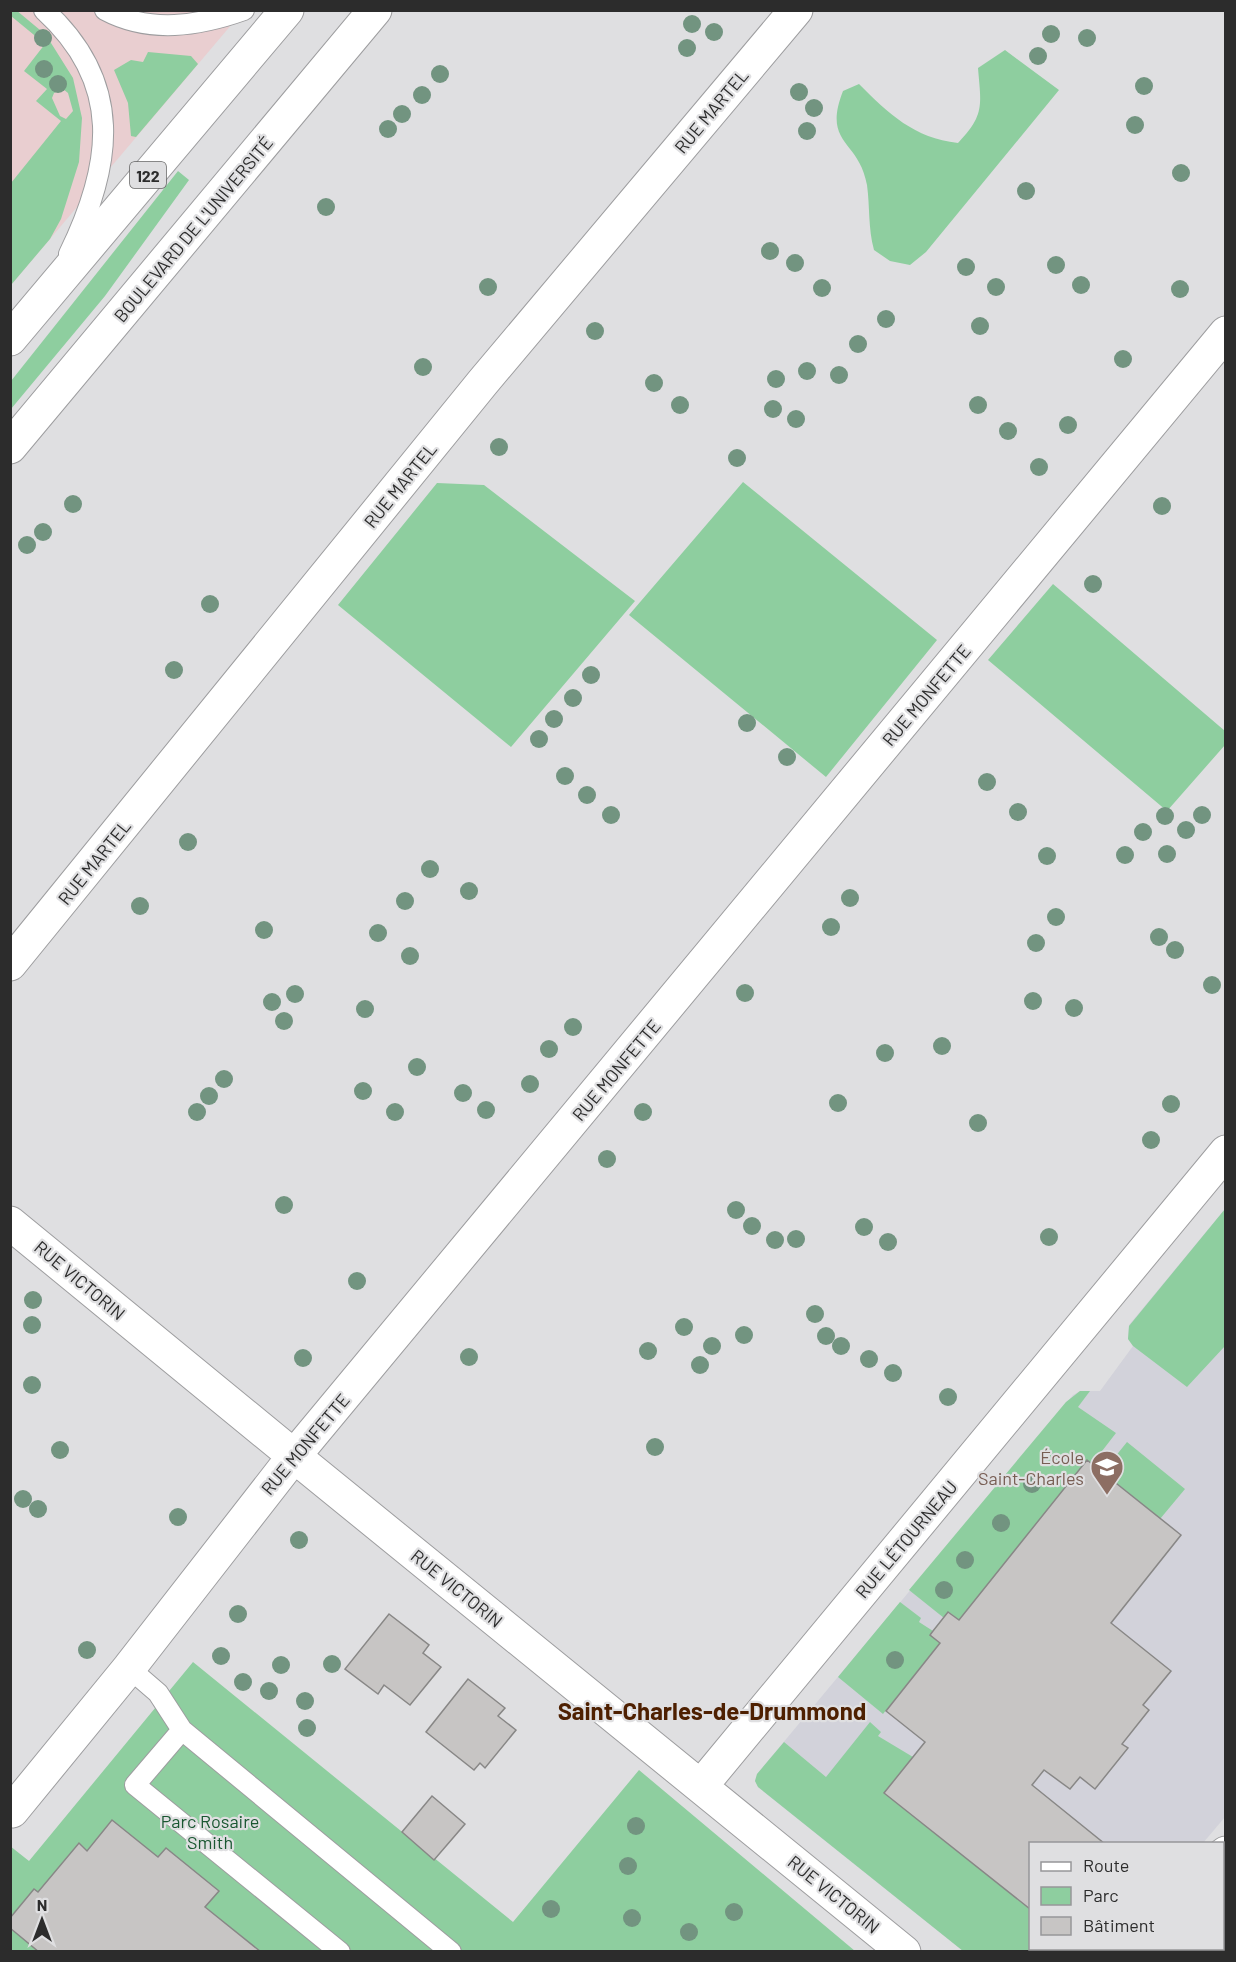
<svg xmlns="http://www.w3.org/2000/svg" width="1236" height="1962" font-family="Barlow,sans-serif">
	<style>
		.commercial { fill: #e9ced0 }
		.built { fill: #d2d2da }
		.green { fill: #8ece9f; fill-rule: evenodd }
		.building { fill: #c7c5c4; stroke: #888786; stroke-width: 1.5 }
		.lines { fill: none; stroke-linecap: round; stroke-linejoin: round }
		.service-casing { stroke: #9d9d9f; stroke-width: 22 }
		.minor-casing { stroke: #9d9d9f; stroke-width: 35 }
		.primary-casing { stroke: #9d9d9f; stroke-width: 35 }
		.service { stroke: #fff; stroke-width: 20 }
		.minor { stroke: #fff; stroke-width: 33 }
		.primary { stroke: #fff; stroke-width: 33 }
		.tree { fill: #729480 }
		.labels { text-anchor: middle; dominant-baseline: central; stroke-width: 4.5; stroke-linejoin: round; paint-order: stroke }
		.shield { fill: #dfdfe1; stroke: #626262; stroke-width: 1.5 }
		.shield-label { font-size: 16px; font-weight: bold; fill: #2c2c2c }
		.street-label { font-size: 18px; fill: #2c2c2c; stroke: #dfdfe1 }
		.education-label { font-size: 18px; fill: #785e54; stroke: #dfdfe1; text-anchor: end }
		.park-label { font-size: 18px; fill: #195731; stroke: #dfdfe1 }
		.district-label { font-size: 24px; font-weight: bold; fill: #4e2001; stroke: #dfdfe1 }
	</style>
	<rect width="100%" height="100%" fill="#dfdfe1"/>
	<!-- commercial -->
	<path class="commercial" d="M11,11H243L11,285Z"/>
	<!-- built -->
	<path class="built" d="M1225,1209V1817L1203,1843L1030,1844V1948L1115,1949L1113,1951H963L758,1787L755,1781L757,1774L1073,1395L1080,1391H1100L1133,1346L1128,1339L1129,1325Z"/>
	<!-- green -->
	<path class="green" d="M16,10L46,35L73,78L82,118L79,162L61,219L50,239L11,285V183L61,121L36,101L47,89L24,71L45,44L11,16V11ZM63,89L68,93L73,111L66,119L60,116L52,98L54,93Z
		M1005,50L1059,90L926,252L910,265L890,261L874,250C868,228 870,207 867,185C859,139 822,145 843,91L859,84C889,114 914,138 958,143C985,115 981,105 978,68Z
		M148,52L191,56L198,64L136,137L131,136L128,103L114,70L131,60L143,62Z
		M178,171L189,180L105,296L11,409V381Z
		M743,482L937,640L826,777L629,615Z
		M437,483L484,485L635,601L511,747L338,605Z
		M1053,584L1225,731V745L1167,811L988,660Z
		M1225,1209V1346L1187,1387L1133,1346L1128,1339L1129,1326Z
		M1080,1391H1090L1078,1407L1116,1433L1092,1464L1087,1461L959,1620L949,1612L944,1618L909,1590L1066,1402Z
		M1127,1442L1185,1489L1160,1519L1102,1473Z
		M900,1602L921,1618L919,1622L933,1631L930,1635L940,1643L883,1714L838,1677Z
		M193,1662L513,1922L639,1770L855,1951H11L10,1846L29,1861Z
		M870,1722L881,1732L878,1736L913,1757L884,1793L1030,1909V1948L1066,1949L1064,1952L963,1951L758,1787L755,1781L757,1774L784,1742L826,1777Z"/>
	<!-- building -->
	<path class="building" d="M1087,1460L1181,1535L1111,1623L1171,1671L1143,1705L1149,1710L1122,1744L1128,1748L1095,1789L1080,1777L1070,1789L1044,1770L1032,1785L1105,1844H1030V1909L884,1793L925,1742L886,1711L940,1643L930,1635L933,1631L948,1612L959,1620Z
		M389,1614L429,1645L423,1653L441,1667L410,1705L384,1685L378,1694L345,1669Z
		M468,1679L505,1708L498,1716L516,1730L485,1768L480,1763L474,1770L426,1732Z
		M432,1796L465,1824L434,1860L402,1832Z
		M112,1820L158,1857L166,1848L219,1891L205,1907L261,1952H39L10,1928V1918L34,1889L38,1892L79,1843L87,1851Z"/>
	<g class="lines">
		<!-- service casing -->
		<g class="service-casing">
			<path id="service" d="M44,10C124,83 113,164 69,254
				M105,10C150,34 199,26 244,10
				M129,1668L158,1693L182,1730L451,1952
				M182,1730L135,1785L340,1952"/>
		</g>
		<!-- minor casing -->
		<g class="minor-casing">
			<path id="minor" d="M10,964L483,382L796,10
				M10,1223L294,1456L904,1952
				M701,1786L1226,1152
				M12,1811L129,1668L294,1456L1226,333
				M1222,1856L1226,1853
				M1143,1952L1146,1948"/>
		</g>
		<!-- primary casing -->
		<g class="primary-casing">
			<path id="primary" d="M10,339L287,10
				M10,447L375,10"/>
		</g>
		<!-- service -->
		<use href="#service" class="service"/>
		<!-- minor -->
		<use href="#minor" class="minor"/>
		<!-- primary -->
		<use href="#primary" class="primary"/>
	</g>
	<!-- trees -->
	<g class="tree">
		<circle cx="692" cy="24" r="9"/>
		<circle cx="714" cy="32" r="9"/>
		<circle cx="1051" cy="34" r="9"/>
		<circle cx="43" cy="38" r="9"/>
		<circle cx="1087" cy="38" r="9"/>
		<circle cx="687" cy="48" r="9"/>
		<circle cx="1038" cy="56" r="9"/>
		<circle cx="44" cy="69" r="9"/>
		<circle cx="440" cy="74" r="9"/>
		<circle cx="58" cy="84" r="9"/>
		<circle cx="1144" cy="86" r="9"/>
		<circle cx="799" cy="92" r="9"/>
		<circle cx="422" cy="95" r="9"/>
		<circle cx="814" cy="108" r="9"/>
		<circle cx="402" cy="114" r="9"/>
		<circle cx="1135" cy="125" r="9"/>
		<circle cx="388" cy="129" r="9"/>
		<circle cx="807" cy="131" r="9"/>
		<circle cx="1181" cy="173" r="9"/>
		<circle cx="1026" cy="191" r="9"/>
		<circle cx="326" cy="207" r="9"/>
		<circle cx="770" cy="251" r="9"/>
		<circle cx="795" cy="263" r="9"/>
		<circle cx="1056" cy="265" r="9"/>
		<circle cx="966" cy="267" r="9"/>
		<circle cx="1081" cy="285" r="9"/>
		<circle cx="488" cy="287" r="9"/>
		<circle cx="996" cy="287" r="9"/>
		<circle cx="822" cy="288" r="9"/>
		<circle cx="1180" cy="289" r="9"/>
		<circle cx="886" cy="319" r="9"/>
		<circle cx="980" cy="326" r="9"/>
		<circle cx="595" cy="331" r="9"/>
		<circle cx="858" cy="344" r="9"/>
		<circle cx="1123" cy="359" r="9"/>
		<circle cx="423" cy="367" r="9"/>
		<circle cx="807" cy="371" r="9"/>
		<circle cx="839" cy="375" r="9"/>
		<circle cx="776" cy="379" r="9"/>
		<circle cx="654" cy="383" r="9"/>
		<circle cx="680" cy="405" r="9"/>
		<circle cx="978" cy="405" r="9"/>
		<circle cx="773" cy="409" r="9"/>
		<circle cx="796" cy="419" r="9"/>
		<circle cx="1068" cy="425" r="9"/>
		<circle cx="1008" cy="431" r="9"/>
		<circle cx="499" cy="447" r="9"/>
		<circle cx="737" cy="458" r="9"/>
		<circle cx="1039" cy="467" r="9"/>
		<circle cx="73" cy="504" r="9"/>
		<circle cx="1162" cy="506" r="9"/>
		<circle cx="43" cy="532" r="9"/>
		<circle cx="27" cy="545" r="9"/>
		<circle cx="1093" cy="584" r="9"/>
		<circle cx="210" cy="604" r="9"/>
		<circle cx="174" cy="670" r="9"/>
		<circle cx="591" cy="675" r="9"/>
		<circle cx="573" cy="698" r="9"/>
		<circle cx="554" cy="719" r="9"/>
		<circle cx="747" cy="723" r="9"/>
		<circle cx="539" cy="739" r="9"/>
		<circle cx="787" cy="757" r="9"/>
		<circle cx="565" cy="776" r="9"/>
		<circle cx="987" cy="782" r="9"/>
		<circle cx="587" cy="795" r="9"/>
		<circle cx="1018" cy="812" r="9"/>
		<circle cx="611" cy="815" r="9"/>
		<circle cx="1202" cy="815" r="9"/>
		<circle cx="1165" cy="816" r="9"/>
		<circle cx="1186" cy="830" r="9"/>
		<circle cx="1143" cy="832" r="9"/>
		<circle cx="188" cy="842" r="9"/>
		<circle cx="1167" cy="854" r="9"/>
		<circle cx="1125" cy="855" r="9"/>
		<circle cx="1047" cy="856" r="9"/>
		<circle cx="430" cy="869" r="9"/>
		<circle cx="469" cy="891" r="9"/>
		<circle cx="850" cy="898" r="9"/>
		<circle cx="405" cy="901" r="9"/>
		<circle cx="140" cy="906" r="9"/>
		<circle cx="1056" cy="917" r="9"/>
		<circle cx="831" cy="927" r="9"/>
		<circle cx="264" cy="930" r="9"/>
		<circle cx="378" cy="933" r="9"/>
		<circle cx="1159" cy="937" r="9"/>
		<circle cx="1036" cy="943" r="9"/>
		<circle cx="1175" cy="950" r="9"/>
		<circle cx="410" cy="956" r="9"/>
		<circle cx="1212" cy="985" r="9"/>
		<circle cx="745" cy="993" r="9"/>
		<circle cx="295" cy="994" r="9"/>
		<circle cx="1033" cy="1001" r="9"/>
		<circle cx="272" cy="1002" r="9"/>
		<circle cx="1074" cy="1008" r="9"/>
		<circle cx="365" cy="1009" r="9"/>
		<circle cx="284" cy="1021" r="9"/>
		<circle cx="573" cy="1027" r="9"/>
		<circle cx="942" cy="1046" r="9"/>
		<circle cx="549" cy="1049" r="9"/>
		<circle cx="885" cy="1053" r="9"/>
		<circle cx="417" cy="1067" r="9"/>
		<circle cx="224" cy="1079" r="9"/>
		<circle cx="530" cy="1084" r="9"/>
		<circle cx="363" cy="1091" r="9"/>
		<circle cx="463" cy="1093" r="9"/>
		<circle cx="209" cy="1096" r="9"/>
		<circle cx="838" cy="1103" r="9"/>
		<circle cx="1171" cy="1104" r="9"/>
		<circle cx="486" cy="1110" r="9"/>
		<circle cx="197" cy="1112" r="9"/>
		<circle cx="395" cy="1112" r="9"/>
		<circle cx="643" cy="1112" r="9"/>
		<circle cx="978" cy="1123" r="9"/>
		<circle cx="1151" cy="1140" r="9"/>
		<circle cx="607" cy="1159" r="9"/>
		<circle cx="284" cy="1205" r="9"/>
		<circle cx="736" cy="1210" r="9"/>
		<circle cx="752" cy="1226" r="9"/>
		<circle cx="864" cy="1227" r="9"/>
		<circle cx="1049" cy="1237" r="9"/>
		<circle cx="796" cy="1239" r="9"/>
		<circle cx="775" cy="1240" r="9"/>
		<circle cx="888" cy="1242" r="9"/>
		<circle cx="357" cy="1281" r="9"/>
		<circle cx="33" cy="1300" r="9"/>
		<circle cx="815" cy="1314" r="9"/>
		<circle cx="32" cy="1325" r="9"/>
		<circle cx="684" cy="1327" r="9"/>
		<circle cx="744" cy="1335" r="9"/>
		<circle cx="826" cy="1336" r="9"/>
		<circle cx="712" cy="1346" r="9"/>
		<circle cx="841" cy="1346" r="9"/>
		<circle cx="648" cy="1351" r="9"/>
		<circle cx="469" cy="1357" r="9"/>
		<circle cx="303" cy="1358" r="9"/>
		<circle cx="869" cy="1359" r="9"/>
		<circle cx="700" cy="1365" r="9"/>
		<circle cx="893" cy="1373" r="9"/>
		<circle cx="32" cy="1385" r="9"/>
		<circle cx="948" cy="1397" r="9"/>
		<circle cx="655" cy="1447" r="9"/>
		<circle cx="60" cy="1450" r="9"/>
		<circle cx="1032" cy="1484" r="9"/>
		<circle cx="23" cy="1499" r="9"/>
		<circle cx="38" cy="1509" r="9"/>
		<circle cx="178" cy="1517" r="9"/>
		<circle cx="1001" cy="1523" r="9"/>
		<circle cx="299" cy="1540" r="9"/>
		<circle cx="965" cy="1560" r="9"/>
		<circle cx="944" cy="1590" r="9"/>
		<circle cx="238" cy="1614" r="9"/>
		<circle cx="87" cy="1650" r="9"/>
		<circle cx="221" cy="1656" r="9"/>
		<circle cx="895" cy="1660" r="9"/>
		<circle cx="332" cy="1664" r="9"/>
		<circle cx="281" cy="1665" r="9"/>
		<circle cx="243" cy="1682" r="9"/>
		<circle cx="269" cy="1691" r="9"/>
		<circle cx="305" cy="1701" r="9"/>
		<circle cx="307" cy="1728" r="9"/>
		<circle cx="636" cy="1826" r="9"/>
		<circle cx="628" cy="1866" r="9"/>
		<circle cx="551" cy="1909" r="9"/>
		<circle cx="734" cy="1912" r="9"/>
		<circle cx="632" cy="1918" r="9"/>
		<circle cx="689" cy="1932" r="9"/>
	</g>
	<!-- icons -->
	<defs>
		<g id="school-pin" transform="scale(1.725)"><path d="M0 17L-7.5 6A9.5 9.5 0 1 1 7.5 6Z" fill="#8d6e63" stroke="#dfdfe1"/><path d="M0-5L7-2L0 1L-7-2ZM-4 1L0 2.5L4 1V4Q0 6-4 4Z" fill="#fff"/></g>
	</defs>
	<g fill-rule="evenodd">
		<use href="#school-pin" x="1107" y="1467"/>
	</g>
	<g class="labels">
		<!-- shield labels -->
		<rect class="shield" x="130" y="162" width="36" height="26" rx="4.5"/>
		<g class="shield-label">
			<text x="148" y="175">122</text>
		</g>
		<!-- street labels -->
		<g class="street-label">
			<text transform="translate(711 111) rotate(-50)">RUE MARTEL</text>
			<text transform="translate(193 229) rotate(-50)">BOULEVARD DE L'UNIVERSITÉ</text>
			<text transform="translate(400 485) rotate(-51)">RUE MARTEL</text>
			<text transform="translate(926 695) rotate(-50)">RUE MONFETTE</text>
			<text transform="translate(94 862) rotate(-51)">RUE MARTEL</text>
			<text transform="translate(616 1070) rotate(-50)">RUE MONFETTE</text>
			<text transform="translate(80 1280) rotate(40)">RUE VICTORIN</text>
			<text transform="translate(305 1444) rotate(-50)">RUE MONFETTE</text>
			<text transform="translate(906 1539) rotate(-50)">RUE LÉTOURNEAU</text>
			<text transform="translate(457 1588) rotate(39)">RUE VICTORIN</text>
			<text transform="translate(834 1894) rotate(39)">RUE VICTORIN</text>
		</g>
		<!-- education labels -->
		<g class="education-label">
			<text x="1084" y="1457">École<tspan x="1084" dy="21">Saint-Charles</tspan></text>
		</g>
		<!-- park labels -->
		<g class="park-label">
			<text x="210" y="1821">Parc Rosaire<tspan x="210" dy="21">Smith</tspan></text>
		</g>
		<!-- district labels -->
		<g class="district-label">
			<text x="712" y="1710">Saint-Charles-de-Drummond</text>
		</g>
	</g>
	<!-- border -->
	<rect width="1236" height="1962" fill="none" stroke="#2c2c2c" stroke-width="24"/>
	<!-- legend -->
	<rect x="1029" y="1842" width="195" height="108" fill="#dfdfe1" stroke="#979799" stroke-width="1.5"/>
	<rect x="1041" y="1862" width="30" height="9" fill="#ffffff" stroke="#979799" stroke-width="1.5"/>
	<text x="1083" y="1872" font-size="18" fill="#2c2c2c">Route</text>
	<rect x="1041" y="1887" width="30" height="18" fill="#8ece9f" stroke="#979799" stroke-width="1.5"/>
	<text x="1083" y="1902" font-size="18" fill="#2c2c2c">Parc</text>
	<rect x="1041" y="1917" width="30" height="18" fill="#c7c5c4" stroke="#979799" stroke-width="1.5"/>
	<text x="1083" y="1932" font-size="18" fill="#2c2c2c">Bâtiment</text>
	<!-- north arrow -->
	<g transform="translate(42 1920)" stroke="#dfdfe1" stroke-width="4.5" paint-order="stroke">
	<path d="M0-4.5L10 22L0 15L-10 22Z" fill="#2c2c2c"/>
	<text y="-9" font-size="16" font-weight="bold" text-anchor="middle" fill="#2c2c2c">N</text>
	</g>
</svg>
